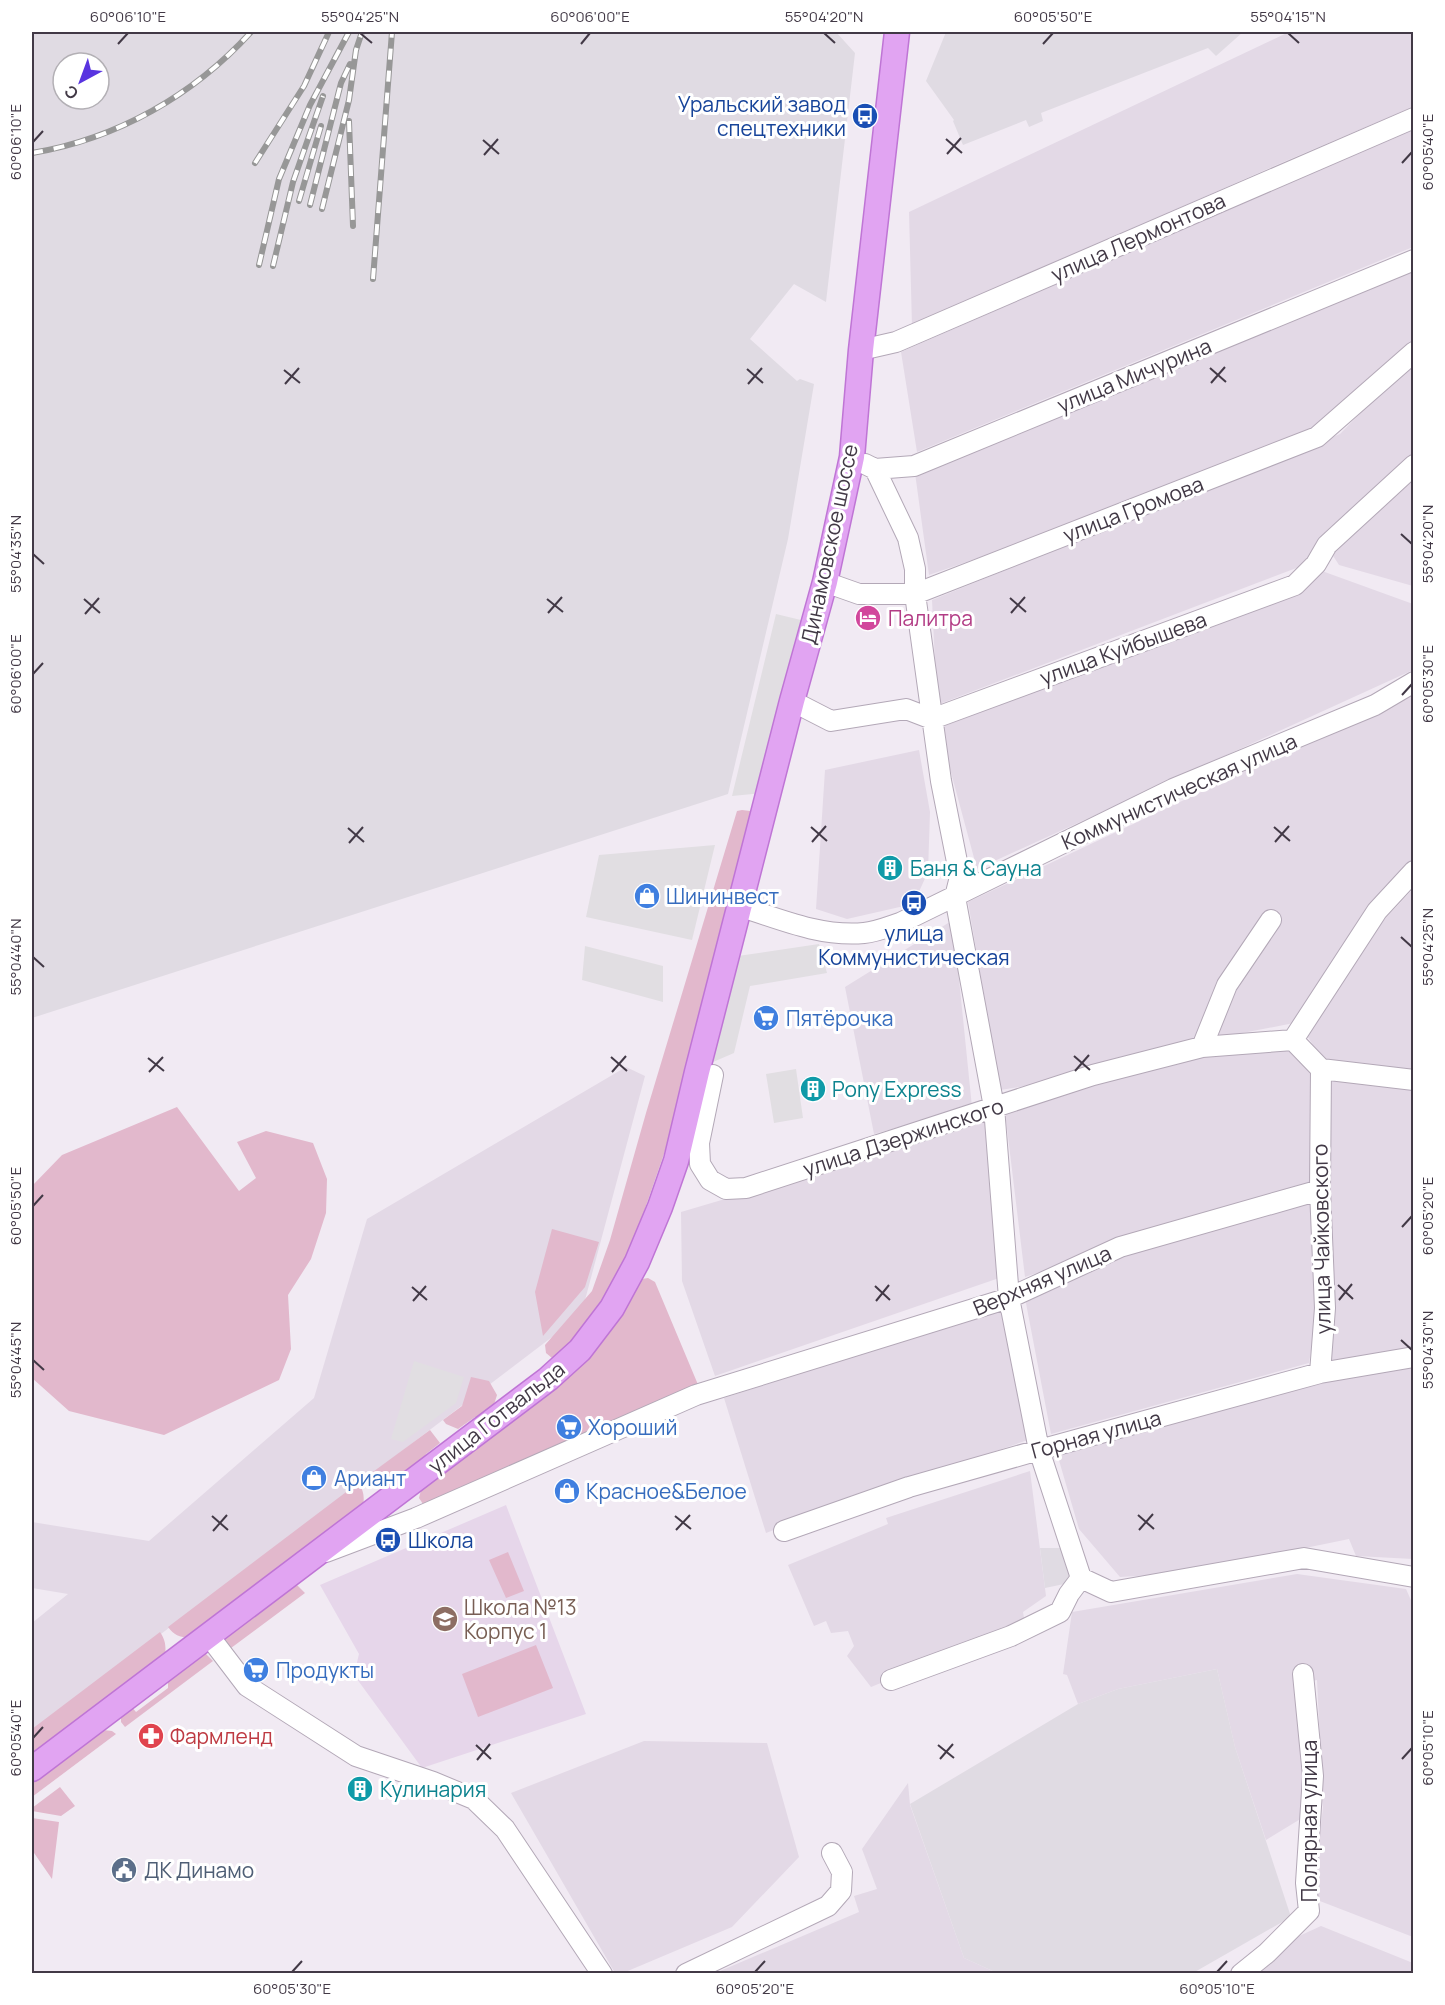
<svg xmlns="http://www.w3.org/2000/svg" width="1445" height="2005" font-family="Manrope,sans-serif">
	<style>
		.residential { fill: #e3d9e6 }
		.industrial { fill: #e0dbe3; fill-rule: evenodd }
		.education { fill: #e6d6ea }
		.green { fill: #e2b8cc }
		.parking { fill: #e1dee2 }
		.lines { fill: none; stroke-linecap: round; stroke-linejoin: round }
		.minor-casing { stroke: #b3a8b7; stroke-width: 22 }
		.major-casing { stroke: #bf75d5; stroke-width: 27 }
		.minor { stroke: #fff; stroke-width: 20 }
		.major { stroke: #e1a4f2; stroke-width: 24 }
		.rail-casing { stroke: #979797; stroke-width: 6 }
		.rail { stroke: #fff; stroke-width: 4; stroke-dasharray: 11; stroke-linecap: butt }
		.ticks { fill: none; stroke: #423946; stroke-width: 2 }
		.labels { text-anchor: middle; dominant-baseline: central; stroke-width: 6; stroke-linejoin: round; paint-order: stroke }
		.transit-label { font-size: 21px; fill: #164399; stroke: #fff; text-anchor: end }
		.street-label { font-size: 21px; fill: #423946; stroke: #fff }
		.hotel-label { font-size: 21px; fill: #b23c85; stroke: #fff; text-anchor: start }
		.culture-label { font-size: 21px; fill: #0d838f; stroke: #fff; text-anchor: start }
		.shop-label { font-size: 21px; fill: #366cbe; stroke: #fff; text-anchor: start }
		.education-label { font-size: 21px; fill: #785e54; stroke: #fff; text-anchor: start }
		.health-label { font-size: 21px; fill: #be3a42; stroke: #fff; text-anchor: start }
		.service-label { font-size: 21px; fill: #4e5e75; stroke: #fff; text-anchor: start }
		.neatline { fill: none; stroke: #423946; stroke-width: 2 }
		.ticks-label { font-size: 15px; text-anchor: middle; fill: #423946 }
	</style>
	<rect width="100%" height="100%" fill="#f1eaf3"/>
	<!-- residential -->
	<path class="residential" d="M1289,32H1413V107L1281,163L912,326L909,212Z
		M1413,128V247L917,452L901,352Z
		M1413,265V341L1377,378L1312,431L1093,518L929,575L915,473Z
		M1413,359V455L1342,519L1299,567L937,705L932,600L1340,434Z
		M1413,473V586L1339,565L1330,551Z
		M1322,571L1413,604V670L977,869L939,728L1296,592Z
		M1413,692V861L1348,938L1294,1023L1165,1048L1032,1085L1000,1090L968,902Z
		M919,750L930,812L928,872L916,898L904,906L847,919L816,909L825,770Z
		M1413,889V1072L1324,1061L1307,1036L1382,922Z
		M953,920L972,1107L874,1134L845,987Z
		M1290,1045L1314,1069L1310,1184L1212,1214L1025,1277L1005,1112L1194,1051Z
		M626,1067L645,1076L581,1315L32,1732V1623L68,1594L32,1588V1522L149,1541L314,1398L367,1219Z
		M1332,1075L1413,1083V1354L1329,1363L1325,1193Z
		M985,1122L1002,1277L715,1376L682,1281L681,1212Z
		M1314,1196L1318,1308L1309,1363L1051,1434L1025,1298L1165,1240Z
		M1008,1306L1028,1440L849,1501L766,1533L724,1398Z
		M1413,1361V1559L1356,1556L1349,1539L1184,1573L1120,1577L1079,1529L1056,1450Z
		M1030,1471L1046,1596L1023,1612L1025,1624L871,1687L847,1656L854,1646L848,1631L831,1633L826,1621L814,1626L788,1565L888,1524L886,1518Z
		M1297,1574L1406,1589L1414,1607L1413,1937L1312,1898L1323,1808L1317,1680L1299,1684L1307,1815L1266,1840L1235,1747L1217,1669L1118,1689L1078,1704L1067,1675L1063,1674L1072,1612Z
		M644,1741L767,1743L799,1857L732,1927L623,1973H615L511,1793Z
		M908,1783L910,1805L964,1958L997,1973L713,1974L859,1912L854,1896L877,1889L862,1849Z
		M1321,1926L1413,1963V1973L1259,1974L1297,1937Z"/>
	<!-- industrial -->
	<path class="industrial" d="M32,32H836L855,53L826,302L794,284L750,339L797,381L800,379L814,384L788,539L728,794L32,1018ZM63,63H99V99H63Z
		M946,32H1243L1216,56L1208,48L1041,113L1043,121L1029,127L1026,120L963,145L953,121L954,120L926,81Z
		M1040,1548H1063L1070,1568L1069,1583L1045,1588Z
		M1217,1669L1235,1747L1291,1917L1193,1973H997L964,1958L910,1804L1078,1704L1118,1689Z"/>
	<!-- education -->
	<path class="education" d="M506,1505L586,1714L422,1768L354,1675L359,1654L320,1585Z"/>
	<!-- green -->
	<path class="green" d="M742,810L750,811L756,815L675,1122L631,1249L604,1303L560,1357L552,1358L546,1353L545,1345L592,1291L610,1240L646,1113L737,811Z
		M177,1107L239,1191L256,1178L237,1142L266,1131L313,1143L327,1179L326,1213L311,1259L288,1295L291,1349L279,1380L164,1435L69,1411L32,1378V1186L62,1155Z
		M552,1229L599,1242L585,1287L543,1336L535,1292Z
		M648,1278L655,1282L699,1387L431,1505L423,1504L419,1498L421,1490L620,1313L642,1279Z
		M471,1377L489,1381L497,1395L492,1411L483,1418L475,1417L458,1429L446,1424L443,1420L462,1406Z
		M430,1430L440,1443L426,1454L423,1462L388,1489C378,1488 373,1486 366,1477Z
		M358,1483C365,1492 364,1498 363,1508L190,1638C179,1637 174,1635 168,1627Z
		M508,1552L524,1591L506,1598L489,1560Z
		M296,1584L305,1593L227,1651L223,1646L224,1638Z
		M160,1632C166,1641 166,1647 165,1657L32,1757V1729Z
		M536,1645L553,1688L478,1717L462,1674Z
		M205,1653L213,1661L125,1727L121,1722V1716L131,1706L136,1712L168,1688V1678L201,1654Z
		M103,1730L112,1731L116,1734L32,1797V1781Z
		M60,1787L75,1806L61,1816L32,1811V1808Z
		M32,1818L59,1822L52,1879L32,1850Z"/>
	<!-- parking -->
	<path class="parking" d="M776,614L805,621L763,793L732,796Z
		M715,845L692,940L586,917L599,855Z
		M819,944L827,973L750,986L734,1053L706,1065L731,957Z
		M585,946L663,966V1002L582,980Z
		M796,1069L803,1118L774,1123L766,1074Z
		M414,1361L464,1377L456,1403L403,1442L391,1439Z"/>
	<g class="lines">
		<!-- minor casing -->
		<g class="minor-casing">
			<path id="minor" d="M861,350L896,342L1414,118
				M865,464L875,469L914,466L1414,260
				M875,469L908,538L915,569V594L941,781L960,877L955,897L994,1107L1009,1298L1039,1450L1081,1578L1069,1594L1060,1612L1011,1636L891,1680
				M825,582L859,594H915L1317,437L1414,352
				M792,701L831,721L906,709L932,719L1295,585L1316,564L1327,545L1414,465
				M739,906C779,919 821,937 864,933C876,932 888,927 900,923L1173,789L1375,705L1414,682
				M1293,1040L1321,1069L1414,1080
				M1202,1047L1227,985L1271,920
				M713,1075L699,1143L700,1164L710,1180L726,1189L746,1188L1093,1075L1202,1047L1293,1040L1377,911L1414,871
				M1320,1373L1325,1308L1320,1190L1321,1069
				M784,1531L909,1487L1039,1450L1320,1373L1414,1357
				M326,1552L416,1518L696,1395L1009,1298L1120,1247L1320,1190
				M1081,1578L1111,1592L1304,1558L1414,1577
				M209,1636L247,1686L356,1756L433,1782L474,1799L505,1829L602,1974
				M686,1974L828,1906L841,1891L842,1872L832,1853
				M1241,1974L1267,1953L1309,1911L1306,1883L1313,1776L1303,1674"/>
		</g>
		<!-- major casing -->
		<g class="major-casing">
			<path id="major" d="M32,1769L548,1379L580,1350L612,1308L637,1262L660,1207L676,1161L697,1072L792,701L825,582L852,457L861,350L897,32"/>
		</g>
		<!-- minor -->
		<use href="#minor" class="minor"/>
		<!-- major -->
		<use href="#major" class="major"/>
		<!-- rail casing -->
		<g class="rail-casing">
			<path id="rail" d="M349,121L353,226
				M32,153C117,139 194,95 251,32
				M255,163L304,86L329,32
				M299,201L321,126
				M310,205L341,83L350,64
				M322,209L349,100L356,50L362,32
				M259,265L279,179L310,105L349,32
				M273,266L293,182L323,96
				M373,279L392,32"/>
		</g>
		<!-- rail -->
		<use href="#rail" class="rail"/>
	</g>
	<!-- ticks -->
	<path class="ticks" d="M360,33L372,43M824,33L835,43M1288,33L1299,43M118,44L128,33M581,44L590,33M1043,44L1053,33M946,139L962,153M483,140L499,154M33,142L43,131M947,154L961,138M484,155L498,139M1402,163L1412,152M1210,368L1226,382M747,369L763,383M284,370L300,383M1211,383L1225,367M285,384L299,368M748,384L762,368M1401,534L1412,544M33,554L44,564M1010,598L1026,612M84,599L100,613M547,599L563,612M548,613L562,597M1011,613L1025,597M85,614L99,598M33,674L43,663M1402,695L1412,684M811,827L827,841M1274,827L1290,841M348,828L364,842M812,842L826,826M1275,842L1289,826M349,843L363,827M1401,937L1412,947M33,957L44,967M1074,1056L1090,1070M611,1057L627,1071M148,1058L164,1071M1075,1071L1089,1055M149,1072L163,1057M612,1072L626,1056M33,1206L43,1195M1402,1227L1412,1216M1338,1285L1353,1299M875,1286L890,1300M412,1287L427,1300M1339,1300L1352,1284M413,1301L426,1286M876,1301L889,1285M1401,1340L1412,1350M33,1360L44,1370M1138,1515L1154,1529M212,1516L228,1530M675,1516L691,1529M676,1530L690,1515M1139,1530L1153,1514M213,1531L227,1515M33,1738L43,1727M476,1745L491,1759M938,1745L954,1758M940,1759L953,1744M1402,1759L1412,1748M477,1760L490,1744M292,1972L302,1961M755,1972L765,1961M1217,1972L1227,1961"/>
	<!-- icons -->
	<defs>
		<g id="bus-disc" transform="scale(1.35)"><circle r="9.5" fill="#1a4fb4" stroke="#fff"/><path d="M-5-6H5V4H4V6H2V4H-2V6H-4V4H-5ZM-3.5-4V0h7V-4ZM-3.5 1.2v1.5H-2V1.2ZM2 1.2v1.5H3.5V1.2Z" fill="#fff"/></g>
		<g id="hotel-disc" transform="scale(1.35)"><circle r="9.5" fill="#d1479c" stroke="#fff"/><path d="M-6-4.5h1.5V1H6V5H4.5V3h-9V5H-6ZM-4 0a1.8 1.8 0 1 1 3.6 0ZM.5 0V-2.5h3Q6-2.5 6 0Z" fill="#fff"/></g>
		<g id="building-disc" transform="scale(1.35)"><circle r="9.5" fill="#0f9aa8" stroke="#fff"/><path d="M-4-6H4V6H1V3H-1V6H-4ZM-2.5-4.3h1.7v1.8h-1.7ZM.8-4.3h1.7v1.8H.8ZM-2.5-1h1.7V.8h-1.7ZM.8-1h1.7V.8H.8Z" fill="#fff"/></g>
		<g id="shop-disc" transform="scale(1.35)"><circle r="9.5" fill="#3f7fe0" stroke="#fff"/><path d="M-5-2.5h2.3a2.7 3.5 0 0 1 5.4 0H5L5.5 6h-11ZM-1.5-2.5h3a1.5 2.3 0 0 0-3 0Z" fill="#fff"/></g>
		<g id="supermarket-disc" transform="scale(1.35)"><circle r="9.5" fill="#3f7fe0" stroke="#fff"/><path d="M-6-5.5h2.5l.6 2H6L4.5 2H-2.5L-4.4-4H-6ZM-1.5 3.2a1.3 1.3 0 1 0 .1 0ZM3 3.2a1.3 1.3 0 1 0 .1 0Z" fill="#fff"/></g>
		<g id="school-disc" transform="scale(1.35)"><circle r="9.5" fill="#8d6e63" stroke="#fff"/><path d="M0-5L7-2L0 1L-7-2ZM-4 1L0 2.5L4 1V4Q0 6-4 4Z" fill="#fff"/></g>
		<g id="pharmacy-disc" transform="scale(1.35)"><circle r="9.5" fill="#e0444e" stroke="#fff"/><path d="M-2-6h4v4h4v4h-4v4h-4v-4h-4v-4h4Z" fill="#fff"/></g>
		<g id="civic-disc" transform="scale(1.35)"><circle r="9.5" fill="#5c6f8a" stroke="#fff"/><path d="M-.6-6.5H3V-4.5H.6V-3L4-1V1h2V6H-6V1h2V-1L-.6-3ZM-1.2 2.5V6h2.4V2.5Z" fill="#fff"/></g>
	</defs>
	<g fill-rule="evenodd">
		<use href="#bus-disc" x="865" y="116"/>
		<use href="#hotel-disc" x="868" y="618"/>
		<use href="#building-disc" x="890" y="868"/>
		<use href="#shop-disc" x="647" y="896"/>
		<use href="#bus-disc" x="914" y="903"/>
		<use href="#supermarket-disc" x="766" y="1018"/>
		<use href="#building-disc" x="813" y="1089"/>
		<use href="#supermarket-disc" x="569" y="1427"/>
		<use href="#shop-disc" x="314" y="1478"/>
		<use href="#shop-disc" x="567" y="1491"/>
		<use href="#bus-disc" x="388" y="1540"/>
		<use href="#school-disc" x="445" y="1619"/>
		<use href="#supermarket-disc" x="256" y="1670"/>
		<use href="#pharmacy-disc" x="151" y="1736"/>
		<use href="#building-disc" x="360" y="1789"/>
		<use href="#civic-disc" x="124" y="1870"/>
	</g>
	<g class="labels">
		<!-- transit labels -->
		<g class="transit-label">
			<text x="846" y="104">Уральский завод<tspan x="846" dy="24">спецтехники</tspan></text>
			<text x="914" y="933" text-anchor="middle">улица<tspan x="914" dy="24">Коммунистическая</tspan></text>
			<text x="408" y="1540" text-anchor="start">Школа</text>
		</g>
		<!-- street labels -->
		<g class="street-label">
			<text transform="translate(1138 237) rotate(-24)">улица Лермонтова</text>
			<text transform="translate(1134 375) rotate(-22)">улица Мичурина</text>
			<text transform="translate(1133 509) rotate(-21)">улица Громова</text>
			<text transform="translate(829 544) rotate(-78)">Динамовское шоссе</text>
			<text transform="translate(1123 648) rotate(-20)">улица Куйбышева</text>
			<text transform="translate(1179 791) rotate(-24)">Коммунистическая улица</text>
			<text transform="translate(903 1137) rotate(-18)">улица Дзержинского</text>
			<text transform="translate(1321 1239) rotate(-91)">улица Чайковского</text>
			<text transform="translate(1042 1280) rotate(-23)">Верхняя улица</text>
			<text transform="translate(496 1417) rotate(-38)">улица Готвальда</text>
			<text transform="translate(1096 1434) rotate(-15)">Горная улица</text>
			<text transform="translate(1309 1821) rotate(-90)">Полярная улица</text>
		</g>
		<!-- hotel labels -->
		<g class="hotel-label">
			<text x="888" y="618">Палитра</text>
		</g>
		<!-- culture labels -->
		<g class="culture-label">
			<text x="910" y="868">Баня &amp; Сауна</text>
			<text x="832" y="1089">Pony Express</text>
			<text x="380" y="1789">Кулинария</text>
		</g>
		<!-- shop labels -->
		<g class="shop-label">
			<text x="666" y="896">Шининвест</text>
			<text x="786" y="1018">Пятёрочка</text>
			<text x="588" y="1427">Хороший</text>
			<text x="334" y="1478">Ариант</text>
			<text x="586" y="1491">Красное&amp;Белое</text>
			<text x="276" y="1670">Продукты</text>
		</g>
		<!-- education labels -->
		<g class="education-label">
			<text x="464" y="1607">Школа №13<tspan x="464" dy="24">Корпус 1</tspan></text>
		</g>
		<!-- health labels -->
		<g class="health-label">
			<text x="170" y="1736">Фармленд</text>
		</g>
		<!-- service labels -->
		<g class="service-label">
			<text x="144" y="1870">ДК Динамо</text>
		</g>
	</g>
	<!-- border -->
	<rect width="1445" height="2005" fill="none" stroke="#ffffff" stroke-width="66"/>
	<!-- north arrow -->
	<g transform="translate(81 81) rotate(221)"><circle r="28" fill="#ffffff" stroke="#b3b0b5" stroke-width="1.5"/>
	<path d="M0-4.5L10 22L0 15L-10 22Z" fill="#5934e0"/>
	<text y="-9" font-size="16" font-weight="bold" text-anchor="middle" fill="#423946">С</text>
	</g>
	<rect x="33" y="33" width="1379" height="1939" class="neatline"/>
	<g class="ticks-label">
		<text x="128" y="22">60°06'10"E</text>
		<text x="360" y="22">55°04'25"N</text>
		<text x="590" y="22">60°06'00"E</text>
		<text x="824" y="22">55°04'20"N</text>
		<text x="1053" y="22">60°05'50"E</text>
		<text x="1288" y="22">55°04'15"N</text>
		<text transform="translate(16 142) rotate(-90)" y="5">60°06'10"E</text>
		<text transform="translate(1428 152) rotate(-90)" y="5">60°05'40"E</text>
		<text transform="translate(1428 544) rotate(-90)" y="5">55°04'20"N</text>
		<text transform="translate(16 554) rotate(-90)" y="5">55°04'35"N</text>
		<text transform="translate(16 674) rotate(-90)" y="5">60°06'00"E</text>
		<text transform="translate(1428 684) rotate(-90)" y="5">60°05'30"E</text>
		<text transform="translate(1428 947) rotate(-90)" y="5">55°04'25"N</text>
		<text transform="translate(16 957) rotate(-90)" y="5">55°04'40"N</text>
		<text transform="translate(16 1206) rotate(-90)" y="5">60°05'50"E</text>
		<text transform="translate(1428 1216) rotate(-90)" y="5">60°05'20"E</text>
		<text transform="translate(1428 1350) rotate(-90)" y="5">55°04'30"N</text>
		<text transform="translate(16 1360) rotate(-90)" y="5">55°04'45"N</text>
		<text transform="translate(16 1738) rotate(-90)" y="5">60°05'40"E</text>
		<text transform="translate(1428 1748) rotate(-90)" y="5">60°05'10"E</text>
		<text x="292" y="1994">60°05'30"E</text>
		<text x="755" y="1994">60°05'20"E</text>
		<text x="1217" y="1994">60°05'10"E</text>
	</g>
</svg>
